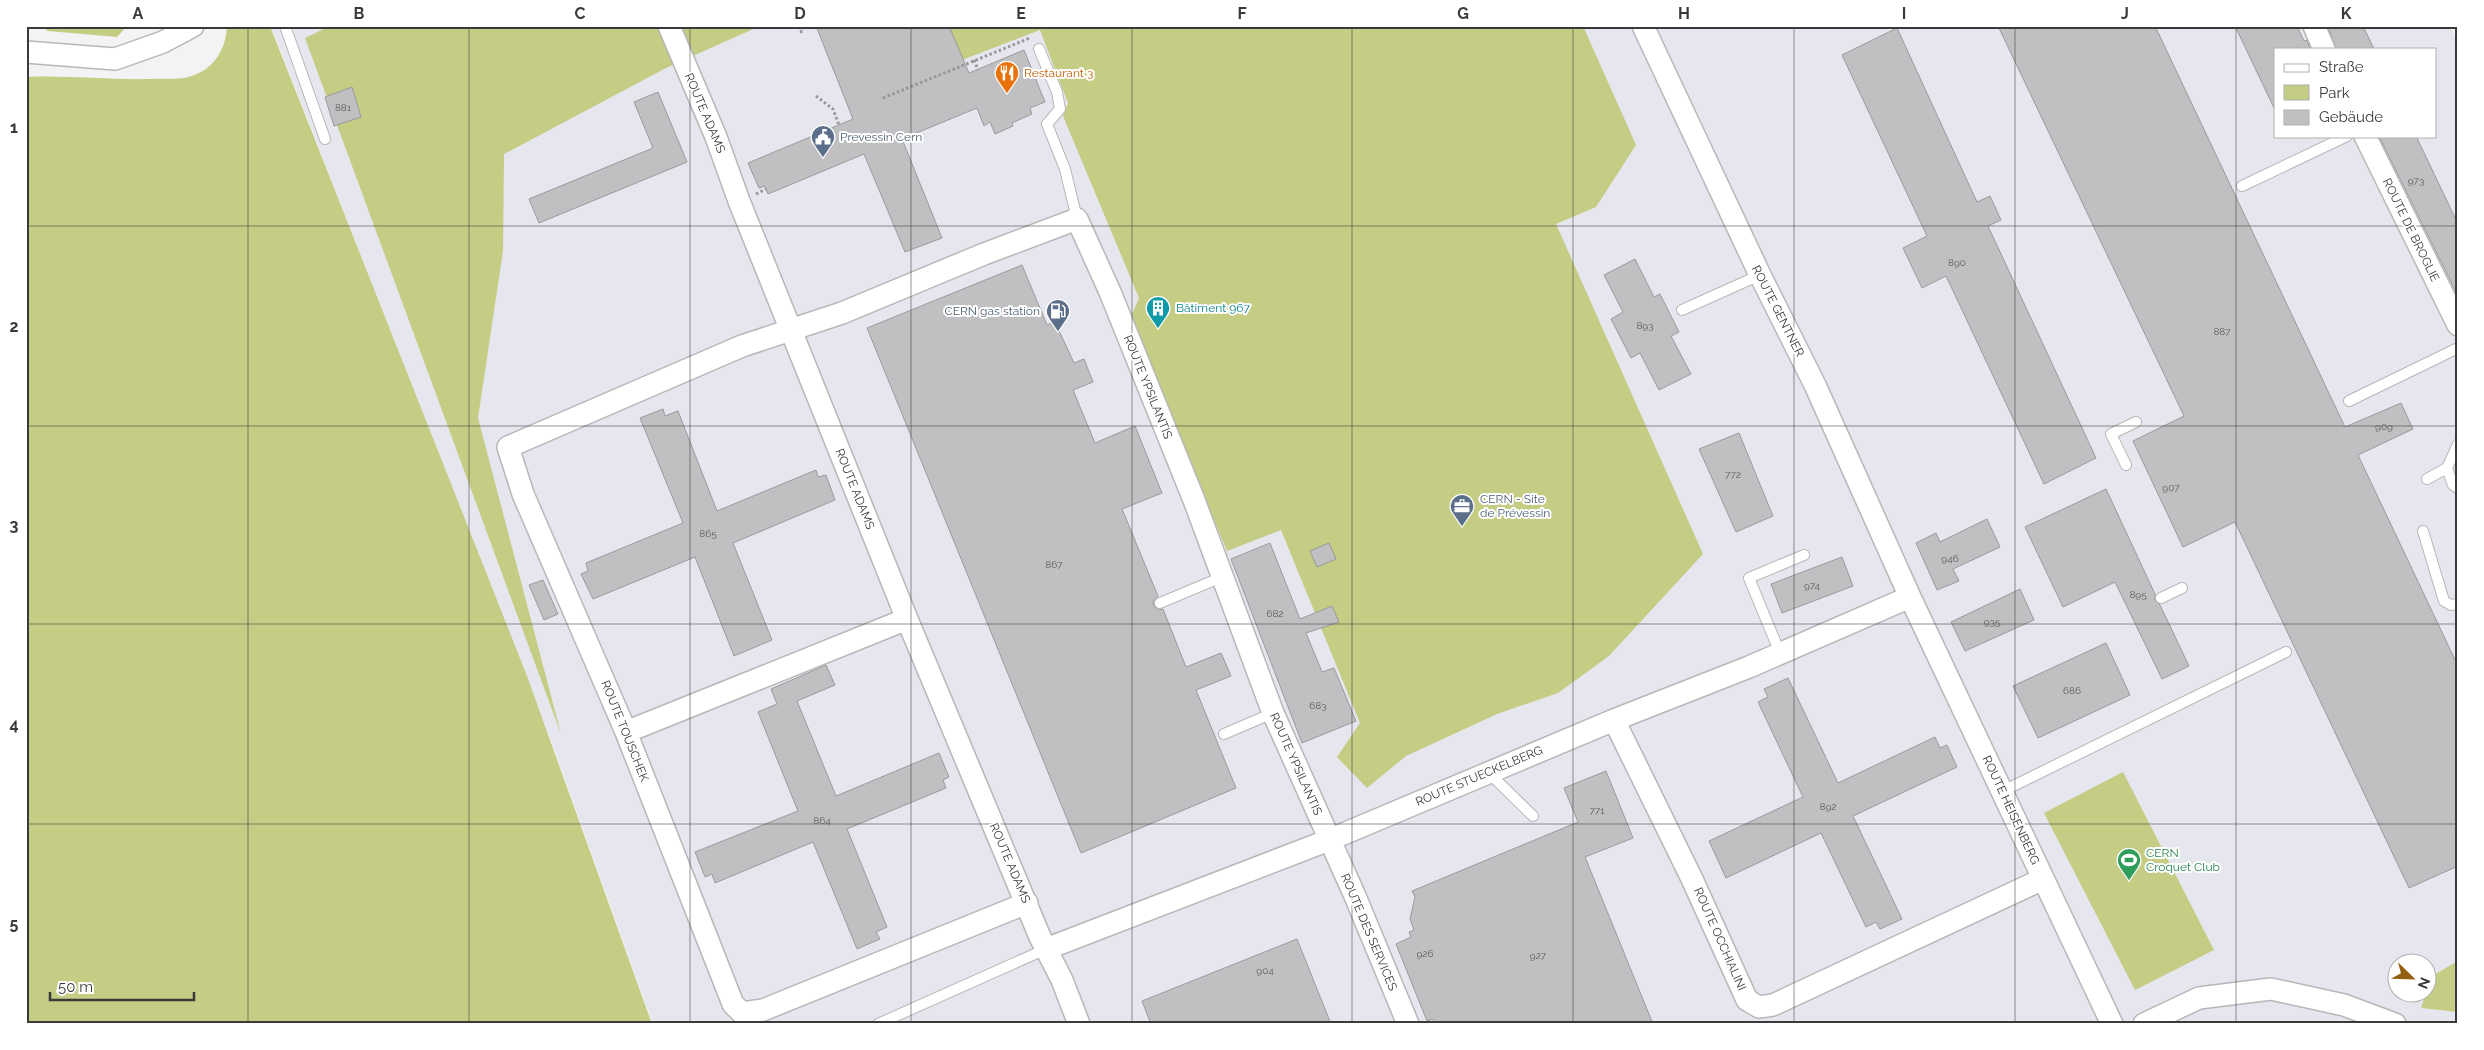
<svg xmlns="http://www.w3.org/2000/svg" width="2484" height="1050" font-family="Raleway,sans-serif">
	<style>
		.built { fill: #e6e6ef; fill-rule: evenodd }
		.green { fill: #c5cc83 }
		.building { fill: #c0c0c2; stroke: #9a9a9c }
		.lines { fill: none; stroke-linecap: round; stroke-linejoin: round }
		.lane-casing { stroke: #b7b7b9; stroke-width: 12 }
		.street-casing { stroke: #b7b7b9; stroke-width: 24 }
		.path { stroke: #979799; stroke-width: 3; stroke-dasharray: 2.5 2.5; stroke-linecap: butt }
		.lane { stroke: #fff; stroke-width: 10 }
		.street { stroke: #fff; stroke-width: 21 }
		.grid { fill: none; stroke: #3a3a3b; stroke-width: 1; stroke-opacity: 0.55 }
		.labels { text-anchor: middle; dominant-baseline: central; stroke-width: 4; stroke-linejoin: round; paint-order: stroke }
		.number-label { font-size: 10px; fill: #5c5c5d }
		.food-label { font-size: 12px; fill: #c56008; stroke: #fff; text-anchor: start }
		.street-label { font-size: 12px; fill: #3a3a3b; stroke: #fff }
		.service-label { font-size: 12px; fill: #4e5e75; stroke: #fff; text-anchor: start }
		.culture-label { font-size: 12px; fill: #0d838f; stroke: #fff; text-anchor: start }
		.leisure-label { font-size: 12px; fill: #27864d; stroke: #fff; text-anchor: start }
		.neatline { fill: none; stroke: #3a3a3b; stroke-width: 2 }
		.grid-label { font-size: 16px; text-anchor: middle; font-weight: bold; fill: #3a3a3b }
	</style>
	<rect width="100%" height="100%" fill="#f3f2f5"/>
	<!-- built -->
	<path class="built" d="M271,26H2450L2458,43V1024H653L552,743ZM2275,49H2435V136H2275ZM2396,962H2426V992H2396Z"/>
	<!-- green -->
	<path class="green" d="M41,26H127L117,37L48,31Z
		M227,26H270L527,676L652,1024H26V77C67,75 109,80 150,79C162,78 177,80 188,77C213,71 226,50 227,26Z
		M330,26H760L666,68L504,154L503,251L478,418L561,734L305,38Z
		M948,26H1583L1636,145L1596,207L1556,224L1703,554L1609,656L1558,693L1497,714L1406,756L1367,788L1337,757L1360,723L1281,530L1227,551L1130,319L1139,298L1063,116L1068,103L1040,30L962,60Z
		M2123,772L2214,950L2135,990L2044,813Z
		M2458,961V1012L2421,1008L2432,976Z"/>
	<!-- building -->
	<path class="building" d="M816,26H949L969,73L1024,50L1045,102L1030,108L1032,114L1012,123L1013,126L995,134L990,122L984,126L977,108L902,139L942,238L905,252L864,154L768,194L765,186L759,188L748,163L853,119Z
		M1998,26H2155L2345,427L2401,403L2413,429L2358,455L2458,666V866L2409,888L2235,522L2183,547L2133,441L2184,416Z
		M2235,26H2297L2304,41L2307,40L2310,49H2275V110Z
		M2336,26H2363L2374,49H2336L2329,29Z
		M1897,28L1977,202L1990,196L2001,220L1988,226L2096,458L2044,484L1946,276L1922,288L1903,248L1927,236L1842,55Z
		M352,87L361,117L334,126L325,97Z
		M658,92L687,162L539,223L529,199L653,148L634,102Z
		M2379,136H2416L2458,224V296Z
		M1635,259L1654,297L1660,294L1679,332L1671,336L1691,374L1659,390L1640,353L1631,358L1611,319L1623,312L1604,275Z
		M1022,265L1047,325L1055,322L1074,363L1084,359L1093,382L1073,390L1095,443L1135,426L1162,493L1122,509L1158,596L1153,602L1154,606L1159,610L1163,609L1186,667L1221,653L1231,676L1196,690L1236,788L1081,853L867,328Z
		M663,409L665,416L678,411L717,511L816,470L818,477L826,475L835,500L733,543L772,640L734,656L695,557L593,599L581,574L588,571L586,563L683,523L640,418Z
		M1739,433L1773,516L1736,532L1699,449Z
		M2106,489L2155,594V600L2160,605L2189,666L2162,679L2115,582L2063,607L2025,527Z
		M1987,519L2000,547L1953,569L1959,581L1937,590L1916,543L1936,533L1940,542Z
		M1270,543L1300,619L1332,606L1339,622L1306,633L1322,672L1334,668L1356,721L1302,743L1231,559Z
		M1329,543L1336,559L1317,567L1310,551Z
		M1842,557L1853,586L1782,613L1771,584Z
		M543,580L558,614L544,620L529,585Z
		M2020,589L2034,620L1965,651L1951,622Z
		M2106,643L2130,695L2038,738L2013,686Z
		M826,665L835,685L797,701L836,796L939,753L949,777L943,780L946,788L847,829L887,927L876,932L880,939L857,949L813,842L715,883L712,874L705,877L695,852L798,811L758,712L777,704L771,689Z
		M1788,678L1838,783L1935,737L1940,748L1947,745L1957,767L1853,816L1902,919L1880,929L1876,922L1866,927L1821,833L1726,878L1709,841L1803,797L1758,702L1768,697L1764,689Z
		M1606,771L1633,838L1585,857L1653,1024H1435L1433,1019L1427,1021L1396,944L1411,937L1409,932L1414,930L1410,919L1415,897L1412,891L1578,822L1564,788Z
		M1297,939L1331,1024H1151L1142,1001Z"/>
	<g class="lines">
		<!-- lane casing -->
		<g class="lane-casing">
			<path id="lane" d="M285,26L325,139
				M1039,49L1057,92L1060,109L1047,124L1065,169L1077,219
				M2242,186L2347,136
				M1682,310L1760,275
				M2349,401L2458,348
				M2458,444L2447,468L2453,485L2458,488
				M2126,465L2111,434L2136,422
				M2427,479L2447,468
				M2423,531L2444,601L2451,605L2458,604
				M2161,598L2182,588
				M1160,603L1222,577
				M1780,653L1749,578L1804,555
				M1224,734L1273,713
				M1488,772L1533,816
				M2003,791L2286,652
				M878,1024L1046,949"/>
		</g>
		<!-- street casing -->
		<g class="street-casing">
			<path id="street" d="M669,26L716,137L739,201L907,619L1040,937L1062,980L1079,1024
				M1643,26L1760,275L1815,385L1910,597L2112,1024
				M2314,26L2324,49
				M26,52L115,59L163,42L193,26
				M2365,136L2458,325
				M1614,720L1692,879L1747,1000L1759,1007L1773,1005L2043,879
				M626,732L907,619
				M1027,903L763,1010L742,1013L733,1004L626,732L523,494L508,447L742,346L842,313L984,254L1077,219L1110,292L1194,500L1273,713L1355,896L1408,1024
				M1046,949L1329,840L1614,720L1749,667L1910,597
				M2144,1024L2199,998L2271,989L2344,1005L2395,1024"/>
		</g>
		<!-- path -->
		<path class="path" d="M800,32L803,31V26
			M974,60L978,70
			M816,96L833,109L839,125
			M883,98L1030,38
			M756,194L766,189"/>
		<!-- lane -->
		<use href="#lane" class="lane"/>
		<!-- street -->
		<use href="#street" class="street"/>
	</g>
	<!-- grid -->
	<path class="grid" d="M248,26V1024M469,26V1024M690,26V1024M911,26V1024M1132,26V1024M1352,26V1024M1573,26V1024M1794,26V1024M2015,26V1024M2236,26V1024M26,226H2458M26,426H2458M26,624H2458M26,824H2458"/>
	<!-- icons -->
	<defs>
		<g id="restaurant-pin" transform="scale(1.25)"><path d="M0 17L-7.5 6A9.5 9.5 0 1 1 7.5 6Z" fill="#e8710a" stroke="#fff"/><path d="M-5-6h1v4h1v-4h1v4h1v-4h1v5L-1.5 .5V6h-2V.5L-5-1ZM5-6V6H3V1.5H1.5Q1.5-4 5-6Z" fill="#fff"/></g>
		<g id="civic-pin" transform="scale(1.25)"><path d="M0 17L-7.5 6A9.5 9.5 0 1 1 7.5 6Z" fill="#5c6f8a" stroke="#fff"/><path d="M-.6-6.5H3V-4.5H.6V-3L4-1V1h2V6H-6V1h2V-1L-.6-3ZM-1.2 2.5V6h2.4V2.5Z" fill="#fff"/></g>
		<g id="building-pin" transform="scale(1.25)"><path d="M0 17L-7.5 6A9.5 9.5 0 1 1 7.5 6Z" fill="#0f9aa8" stroke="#fff"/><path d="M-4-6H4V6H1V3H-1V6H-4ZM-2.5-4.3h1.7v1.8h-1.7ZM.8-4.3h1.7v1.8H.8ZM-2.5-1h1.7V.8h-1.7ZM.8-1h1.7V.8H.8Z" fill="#fff"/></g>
		<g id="fuel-pin" transform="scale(1.25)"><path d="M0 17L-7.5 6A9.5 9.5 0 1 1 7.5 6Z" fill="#5c6f8a" stroke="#fff"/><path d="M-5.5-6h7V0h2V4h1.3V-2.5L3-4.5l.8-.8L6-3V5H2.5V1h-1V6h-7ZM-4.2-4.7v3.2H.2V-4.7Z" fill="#fff"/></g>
		<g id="office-pin" transform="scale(1.25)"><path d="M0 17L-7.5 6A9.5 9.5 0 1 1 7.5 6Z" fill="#5c6f8a" stroke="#fff"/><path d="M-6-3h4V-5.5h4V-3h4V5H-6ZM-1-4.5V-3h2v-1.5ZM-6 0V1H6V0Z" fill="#fff"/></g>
		<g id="stadium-pin" transform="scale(1.25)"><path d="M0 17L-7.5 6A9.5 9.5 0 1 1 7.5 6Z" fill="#2e9e5b" stroke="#fff"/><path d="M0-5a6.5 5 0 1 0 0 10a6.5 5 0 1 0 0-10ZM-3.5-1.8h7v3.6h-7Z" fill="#fff"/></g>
	</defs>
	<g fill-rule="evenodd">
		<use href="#restaurant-pin" x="1007" y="73"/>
		<use href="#civic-pin" x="823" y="137"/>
		<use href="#building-pin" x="1158" y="308"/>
		<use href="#fuel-pin" x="1058" y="311"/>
		<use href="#office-pin" x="1462" y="506"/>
		<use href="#stadium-pin" x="2129" y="860"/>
	</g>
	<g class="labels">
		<!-- number labels -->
		<g class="number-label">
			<text x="343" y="107">881</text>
			<text x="2416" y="180">973</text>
			<text x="1957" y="262">890</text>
			<text x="1645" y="325">893</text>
			<text x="2222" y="331">887</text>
			<text x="2384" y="426">909</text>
			<text x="1733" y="474">772</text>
			<text x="2171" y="487">907</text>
			<text x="708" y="533">865</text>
			<text x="1950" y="558">946</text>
			<text x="1054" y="564">867</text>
			<text x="1812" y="585">974</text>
			<text x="2138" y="594">895</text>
			<text x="1275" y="613">682</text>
			<text x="1992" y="621">935</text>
			<text x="2072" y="690">686</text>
			<text x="1318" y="705">683</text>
			<text x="1828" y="806">892</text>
			<text x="1597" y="810">771</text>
			<text x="822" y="820">864</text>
			<text x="1425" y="953">926</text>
			<text x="1538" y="955">927</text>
			<text x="1265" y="970">904</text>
		</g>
		<!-- food labels -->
		<g class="food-label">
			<text x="1024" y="73">Restaurant 3</text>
		</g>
		<!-- street labels -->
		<g class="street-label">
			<text transform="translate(705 113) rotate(67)">ROUTE ADAMS</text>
			<text transform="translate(2411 230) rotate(64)">ROUTE DE BROGLIE</text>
			<text transform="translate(1778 311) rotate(63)">ROUTE GENTNER</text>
			<text transform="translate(1148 387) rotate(68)">ROUTE YPSILANTIS</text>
			<text transform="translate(855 489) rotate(68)">ROUTE ADAMS</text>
			<text transform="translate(625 731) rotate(68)">ROUTE TOUSCHEK</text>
			<text transform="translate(1296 764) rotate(66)">ROUTE YPSILANTIS</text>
			<text transform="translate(1479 776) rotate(-23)">ROUTE STUECKELBERG</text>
			<text transform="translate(2011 810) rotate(65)">ROUTE HEISENBERG</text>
			<text transform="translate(1010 863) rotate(67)">ROUTE ADAMS</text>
			<text transform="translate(1369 932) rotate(67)">ROUTE DES SERVICES</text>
			<text transform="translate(1720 939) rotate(66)">ROUTE OCCHIALINI</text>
		</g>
		<!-- service labels -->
		<g class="service-label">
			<text x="840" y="137">Prevessin Cern</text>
			<text x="1040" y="311" text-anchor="end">CERN gas station</text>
			<text x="1480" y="499">CERN - Site<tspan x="1480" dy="14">de Prévessin</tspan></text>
		</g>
		<!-- culture labels -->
		<g class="culture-label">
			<text x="1176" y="308">Bâtiment 967</text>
		</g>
		<!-- leisure labels -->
		<g class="leisure-label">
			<text x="2146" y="853">CERN<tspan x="2146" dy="14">Croquet Club</tspan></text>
		</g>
	</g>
	<!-- border -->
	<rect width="2484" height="1050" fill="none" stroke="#ffffff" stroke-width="55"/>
	<!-- legend -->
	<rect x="2274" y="48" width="162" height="90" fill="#ffffff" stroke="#b0b0b1"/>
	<rect x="2284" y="64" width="25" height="8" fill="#ffffff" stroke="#b0b0b1"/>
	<text x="2319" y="72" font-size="15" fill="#3a3a3b">Straße</text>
	<rect x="2284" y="85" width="25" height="15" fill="#c5cc83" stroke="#b0b0b1"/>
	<text x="2319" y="98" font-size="15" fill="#3a3a3b">Park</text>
	<rect x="2284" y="110" width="25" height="15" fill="#c0c0c2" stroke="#b0b0b1"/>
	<text x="2319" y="122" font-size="15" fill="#3a3a3b">Gebäude</text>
	<!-- north arrow -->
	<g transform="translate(2412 978) rotate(113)"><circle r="24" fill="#ffffff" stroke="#b0b0b1"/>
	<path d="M0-4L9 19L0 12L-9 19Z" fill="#925f11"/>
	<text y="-8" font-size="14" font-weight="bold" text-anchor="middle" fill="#3a3a3b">N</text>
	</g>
	<!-- scale -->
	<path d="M50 992v8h144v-8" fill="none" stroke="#3a3a3b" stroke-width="2.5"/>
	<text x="58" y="992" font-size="15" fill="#3a3a3b" stroke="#ffffff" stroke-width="4" paint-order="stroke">50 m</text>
	<rect x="28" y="28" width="2428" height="994" class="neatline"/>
	<g class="grid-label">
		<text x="138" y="19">A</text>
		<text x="359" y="19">B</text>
		<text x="580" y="19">C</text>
		<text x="800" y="19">D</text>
		<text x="1021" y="19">E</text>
		<text x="1242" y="19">F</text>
		<text x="1463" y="19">G</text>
		<text x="1684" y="19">H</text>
		<text x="1904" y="19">I</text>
		<text x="2125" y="19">J</text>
		<text x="2346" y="19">K</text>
		<text x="14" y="133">1</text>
		<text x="14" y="332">2</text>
		<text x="14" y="531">3</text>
		<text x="14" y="730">4</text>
		<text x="14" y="929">5</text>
	</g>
</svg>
